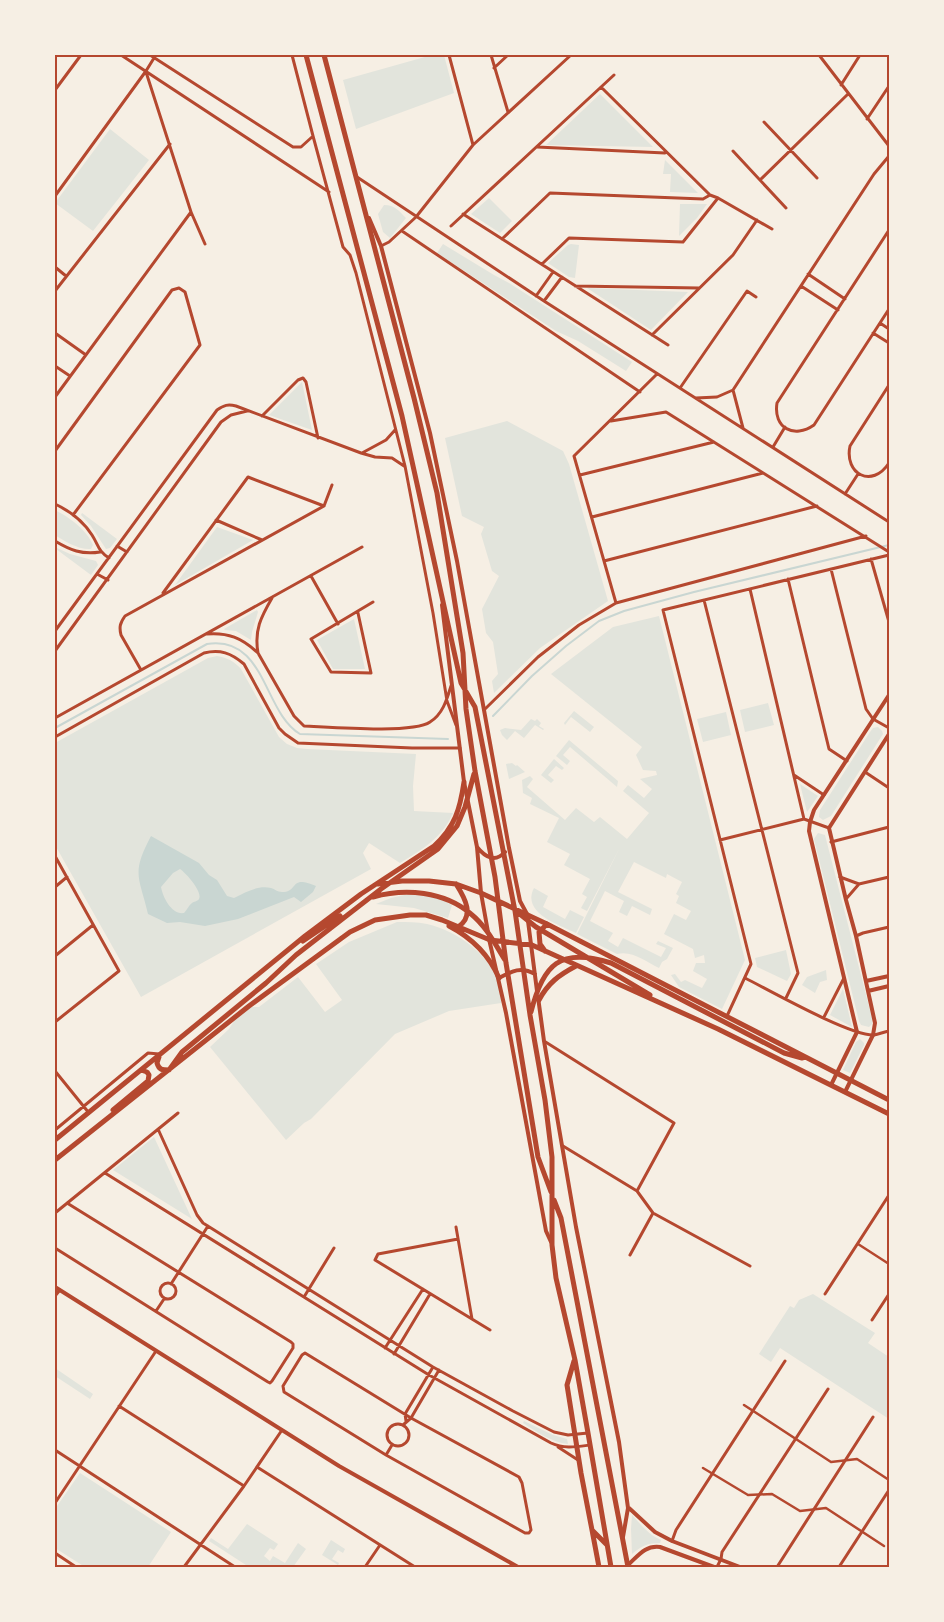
<svg xmlns="http://www.w3.org/2000/svg" width="944" height="1622" font-family="Ubuntu,sans-serif">
	<style>
		.green { fill: #e2e4dc }
		.water { fill: #c9d6d2; fill-rule: evenodd }
		.lines { fill: none; stroke-linecap: round; stroke-linejoin: round }
		.stream { stroke: #c9d6d2; stroke-width: 2 }
		.pedestrian { stroke: #b5482f; stroke-width: 2.5 }
		.minor { stroke: #b5482f; stroke-width: 3 }
		.tertiary { stroke: #b5482f; stroke-width: 4 }
		.primary { stroke: #b5482f; stroke-width: 5 }
		.neatline { fill: none; stroke: #b5482f; stroke-width: 2 }
	</style>
	<rect width="100%" height="100%" fill="#f6efe4"/>
	<!-- green -->
	<path class="green" d="M432,55H444L454,93L356,129L343,80Z
		M600,94L653,147L546,145Z
		M110,129L149,160L93,231L55,203Z
		M665,160L698,193L670,192L671,174H663Z
		M489,198L512,221L500,233L471,214Z
		M680,204H707L697,218L679,236Z
		M384,205C395,205 399,211 406,218L390,238L383,232L378,214Z
		M443,244L494,275L509,283L632,362L626,371L578,341L556,331L437,253Z
		M571,244L579,245L575,278L569,277L548,263L568,245Z
		M587,288L688,292L651,330Z
		M302,382L312,430L269,415Z
		M507,421L563,451L569,464L608,601L540,648L494,693L492,681L498,674L493,642L486,633L482,609L499,576L492,571L481,534L484,527L462,516L445,438Z
		M55,510C69,517 87,530 93,545L91,549C79,550 64,541 55,535Z
		M82,513L117,539L110,548L106,549L91,526L81,515Z
		M217,527L253,540L175,585Z
		M57,548L70,554L96,561L98,565L91,575L56,549Z
		M257,610L258,612L252,632L251,640L236,631L225,630L224,629Z
		M659,616L745,960L722,1009L679,987L671,975L675,974L681,982L685,980L702,988L707,979L693,971L696,963H705L704,955L695,958L693,949L664,934L674,914L686,920L691,911L676,903L679,896L676,894L682,882L667,874L666,878L634,862L618,892L652,909L650,915L632,906L627,916L619,912L624,901L605,891L590,921L613,933L608,941L618,947L623,938L661,957L666,948L656,944L658,941L673,948L667,959L662,962L659,968C645,961 632,950 617,954L577,934L619,849L587,911L581,908L587,897L582,894L590,879L564,865L570,854L547,842L559,818L530,804L532,798L523,793L522,780L530,776L533,779L527,787L565,820L576,808L594,822L600,817L627,839L649,813L623,791L628,785L644,798L652,789L640,779L657,775L656,771L643,770L636,755L642,747L551,674L613,627Z
		M354,619L365,669H333L317,640Z
		M217,656C228,658 234,661 241,669L279,737L287,744L297,748L307,749L416,754L413,786L414,811L453,813C443,837 422,850 400,863L369,843L363,853L371,869L141,997L55,845V743L208,658Z
		M768,703L774,725L745,732L740,710Z
		M574,711L594,727L590,732L571,717L565,725L564,723Z
		M726,712L731,735L703,742L697,719Z
		M531,719L535,721L537,719L541,723L539,726L544,729L543,730L535,725L524,738L515,731L507,740L502,735L500,730L505,728L521,730Z
		M878,727L882,731L883,734L831,816L823,820L819,817L820,810L870,732L873,728Z
		M569,740L618,781L617,787L570,747L563,755L570,761L567,765L556,756Z
		M554,759L564,768L562,770L556,766L548,775L554,780L551,783L541,775Z
		M512,763L516,766L517,765L525,772L509,779L506,764Z
		M800,784L818,796L807,812Z
		M818,833L825,835L826,839L872,1018V1024L869,1027L861,1025L859,1021L814,839Z
		M534,888L548,896L543,907L565,919L570,910L584,917L576,933C559,925 521,913 534,888Z
		M409,894L439,898L452,905L448,918L414,908L376,904L391,898Z
		M397,922C407,922 417,922 427,924C458,931 492,956 500,987C501,992 501,998 501,1003L449,1011L395,1034L311,1119L304,1123L286,1140L210,1047L229,1029L236,1018L249,1007H259L298,977L325,1012L342,1000L316,964L349,942Z
		M786,950L791,974L787,981L757,967L755,958Z
		M826,970L827,980L820,982L815,993L802,985L807,977Z
		M843,989L852,1027L830,1015Z
		M860,1039L864,1043V1045L850,1073L843,1070L856,1042Z
		M154,1137L192,1219L113,1170Z
		M813,1294L875,1333L868,1343L889,1357V1419L780,1348L771,1362L759,1354L790,1306L794,1308L799,1300Z
		M55,1368L93,1394L90,1399L55,1376Z
		M524,1421L553,1435L567,1439L568,1444C551,1442 537,1432 523,1423Z
		M80,1473L171,1532L148,1567H85L55,1548V1509Z
		M632,1515C641,1525 649,1535 661,1540L660,1543C648,1543 641,1546 632,1554L631,1529Z
		M247,1524L278,1544L274,1550L270,1548L264,1556L270,1561L273,1556L285,1563L298,1543L306,1549L293,1567H249L209,1541L211,1538L228,1549Z
		M331,1540L345,1549L343,1553L338,1550L332,1559L339,1563L338,1565L322,1555Z"/>
	<!-- water -->
	<path class="water" d="M151,836L199,863L209,875L217,880L227,896L234,898C245,893 257,885 271,888C275,889 277,892 282,892C299,892 289,874 316,886L313,892L301,902L294,897L238,919L205,926L180,922L167,923L148,914C139,876 131,874 151,836ZM180,869C186,873 203,892 199,899C197,902 194,901 192,903C189,905 187,910 184,913C172,915 163,898 161,887L173,873Z"/>
	<g class="lines">
		<!-- stream -->
		<path class="stream" d="M493,716L532,676L566,646L599,621L624,611L694,592L889,545
			M55,728L207,644C266,635 263,712 300,734L448,739"/>
		<!-- pedestrian -->
		<path class="pedestrian" d="M858,1244L889,1264
			M744,1405L831,1462L857,1459L889,1480
			M703,1468L748,1495L772,1494L800,1511L826,1508L884,1546"/>
		<!-- minor -->
		<path class="minor" d="M121,55L329,192
			M150,55L293,147H301L312,137
			M292,55L313,136L343,247L350,255L356,273L405,466L433,613L447,701L456,725
			M449,55L473,145
			M491,55L508,112
			M819,55L889,146
			M494,68L508,55
			M146,72L191,212L205,244
			M841,85L860,55
			M601,87L710,195L718,198L772,229
			M55,90L81,55
			M867,119L889,86
			M764,122L817,178
			M537,147L665,153
			M733,151L786,208
			M357,177L544,301L889,522
			M760,180L848,94
			M55,196L146,71L154,58
			M463,214L668,345
			M451,226L614,75
			M889,230L777,403C773,428 794,439 814,425L889,309
			M402,231L640,392
			M502,239L550,193L703,199L710,195
			M381,246L389,242L416,217L473,145L571,55
			M542,264L569,238L683,242L718,198
			M55,267L66,276
			M808,274L845,299
			M575,286L699,288
			M801,286L838,310
			M55,291L170,144
			M536,296L553,272
			M544,301L562,277
			M880,323L889,329
			M55,333L86,355
			M873,333L889,343
			M652,335L733,255L757,220
			M55,366L70,376
			M889,385L850,446C844,474 872,489 889,463
			M680,388L747,291L756,297
			M733,390L743,428
			M55,397L191,212
			M696,398L717,397L733,390L874,174L889,156
			M262,416L298,380L303,378L306,382L318,438
			M611,421L666,412L889,552
			M773,447L785,427
			M55,451L172,290L179,288L185,292L200,345L73,515
			M362,453L386,440L395,430
			M580,475L714,442
			M845,494L858,474
			M55,504C70,511 83,521 92,535C99,546 98,551 109,558
			M324,506L332,485
			M592,517L763,473
			M216,520L262,540
			M55,541C70,550 82,555 100,552
			M117,546L127,552
			M871,559L889,622
			M604,561L817,506
			M831,569L866,709L873,719L889,728
			M97,574L108,580
			M311,576L338,624
			M788,579L829,749L847,761
			M750,589L804,819
			M163,593L248,477L324,506
			M704,600L798,973L786,998
			M616,603L574,456L657,374
			M358,613L371,673L331,672L311,639L373,602
			M55,631L217,410C224,405 228,404 236,406L361,453L375,457L392,458L404,466
			M206,634C228,632 242,638 258,653L294,716L304,726C329,727 413,734 430,722C443,714 447,699 451,686
			M55,651L221,422L231,415L247,411
			M258,653C254,630 261,617 272,598
			M141,670L121,635C119,627 120,623 125,616L324,506
			M484,710L538,657L579,625L616,603L866,536
			M55,718L362,547
			M55,737L204,653C220,649 231,653 244,664L279,728L285,734L298,743L412,748H460
			M865,772L889,788
			M794,775L824,795
			M720,840L804,819L829,828
			M831,842L889,827
			M55,856L119,971L55,1022
			M840,877L859,884L889,877
			M55,887L67,877
			M846,899L859,884
			M856,936L863,933L889,927
			M55,956L93,925
			M745,978C769,990 850,1036 874,1035C879,1034 884,1032 889,1031
			M727,1016L751,964L663,610L889,555
			M824,1017L844,978
			M544,1041L674,1123L637,1191
			M55,1071L89,1113
			M158,1129L197,1215L203,1223L433,1367L513,1411L554,1432L568,1435L588,1433
			M55,1130L148,1053L159,1054
			M563,1146L637,1191L653,1213L750,1266
			M105,1173L429,1375L551,1443C564,1449 575,1447 590,1445
			M55,1213L178,1113
			M456,1227L472,1319
			M458,1239L378,1254L375,1260L490,1330
			M55,1248L268,1382L270,1383L272,1381L293,1348V1344L291,1342L67,1203
			M630,1255L653,1213
			M160 1291a8 8 0 1 1 16 0a8 8 0 1 1-16 0Z
			M171,1284L208,1226
			M825,1294L889,1195
			M55,1296L60,1290
			M304,1297L334,1248
			M156,1311L164,1299
			M872,1320L889,1294
			M385,1348L423,1289
			M305,1353L411,1418L519,1477L522,1483L531,1530L529,1533H525L386,1455L284,1392L283,1386L302,1355Z
			M394,1354L430,1294
			M119,1406L244,1486
			M406,1421L405,1414L433,1367
			M387 1435a11 11 0 1 1 22 0a11 11 0 1 1-22 0Z
			M403,1425L411,1418L439,1370
			M558,1447L578,1460
			M55,1450L235,1567
			M386,1455L392,1445
			M257,1467L415,1567
			M55,1503L156,1351
			M672,1541L676,1530L785,1361
			M55,1553L76,1567
			M184,1567L244,1486L282,1430
			M365,1567L380,1545
			M717,1567L721,1559L722,1552L828,1389
			M777,1567L873,1417
			M839,1567L889,1490"/>
		<!-- tertiary -->
		<path class="tertiary" d="M369,218L381,246L430,433L457,561L509,848L520,901L527,914
			M442,605L464,782L477,847L481,893L488,932
			M477,847C485,857 495,863 505,852
			M528,921L537,991
			M489,939L506,1013L546,1231L551,1242
			M499,978C512,971 521,966 535,974
			M866,981L889,976
			M868,991L889,986
			M538,997L544,1041L576,1227L619,1442L628,1508L623,1537
			M831,1085L857,1032L809,831L810,822L814,810L889,695
			M845,1092L873,1035L875,1023L856,936L846,900L829,828L889,734
			M55,1287L339,1466L518,1567
			M629,1508L655,1532L672,1541L740,1567
			M628,1565C638,1556 645,1545 660,1547L714,1567"/>
		<!-- primary -->
		<path class="primary" d="M306,55L402,416L461,683L475,707L515,911L530,1015L545,1100L552,1157V1245L556,1278L575,1360L588,1433L611,1567
			M324,55L414,398L437,493L463,653L466,709L475,771L495,877L506,963L538,1157L551,1192
			M378,884L402,881H429L456,884L481,893L547,924L889,1100
			M456,884C465,898 475,916 458,927
			M373,897C405,888 444,891 471,914C486,926 495,944 505,960
			M516,911L536,927L650,995
			M449,926C472,938 489,955 499,978
			M303,941L340,916
			M545,951L540,944L539,932L547,924
			M539,1000C548,983 559,975 576,966
			M531,1012C543,964 560,947 611,963L784,1053L802,1058
			M159,1057L157,1063C159,1070 162,1070 169,1070L182,1052L266,983L296,955L381,889L438,849L457,826L465,807L474,774
			M113,1110L148,1081L149,1075L147,1072L141,1070
			M55,1140L305,936L361,894L434,846C455,827 460,809 464,782
			M55,1160L249,1006L350,932L375,920L410,915H426L442,920L490,940L532,945L718,1029L889,1114
			M554,1200L561,1218L628,1567
			M574,1361L567,1385L581,1473L592,1530L607,1545
			M592,1530L599,1567"/>
	</g>
	<!-- border -->
	<rect width="944" height="1622" fill="none" stroke="#f6efe4" stroke-width="112"/>
	<rect x="56" y="56" width="832" height="1510" class="neatline"/>
</svg>
